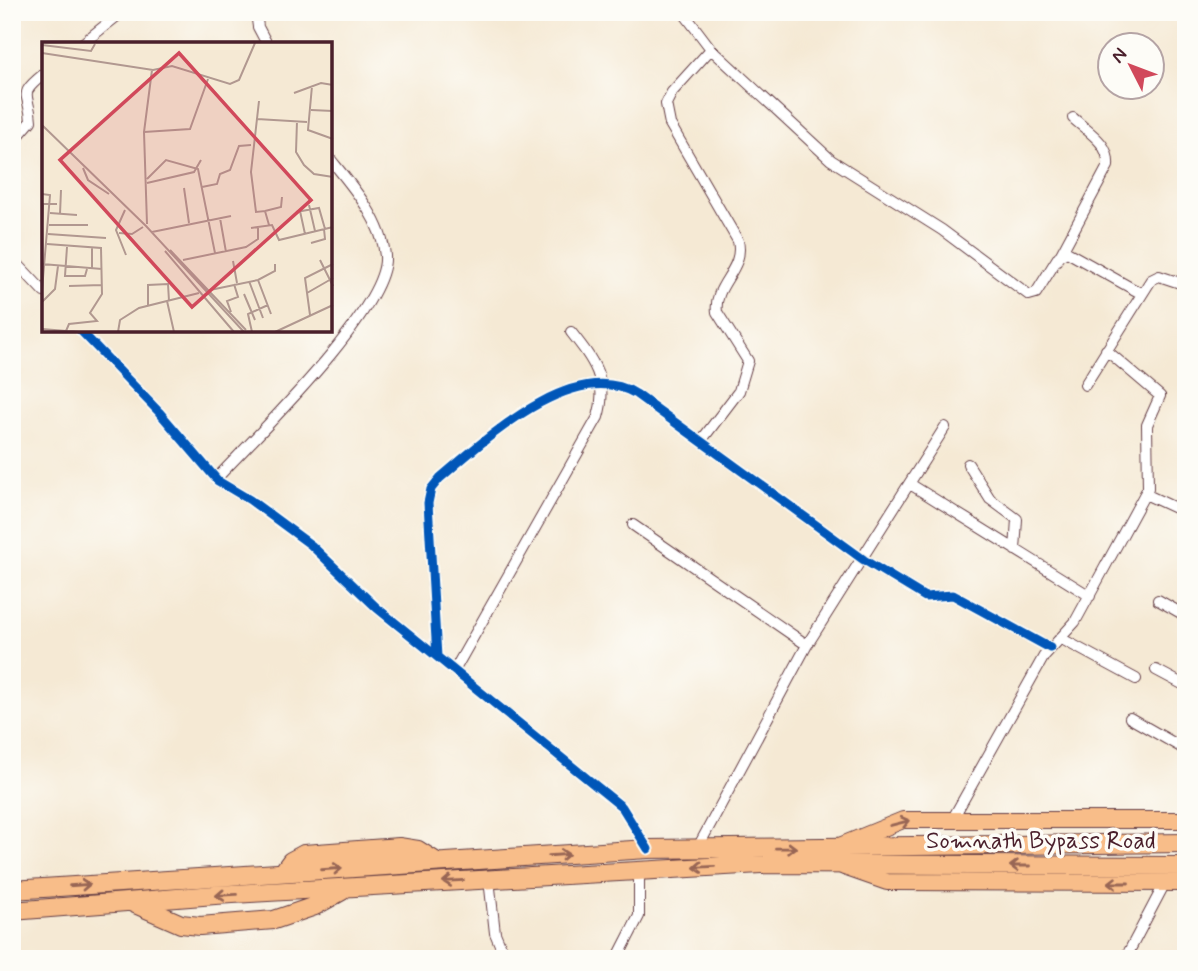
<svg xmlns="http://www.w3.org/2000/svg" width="1198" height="971" font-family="Mynerve,sans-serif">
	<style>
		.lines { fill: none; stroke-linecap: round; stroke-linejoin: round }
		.street-casing { stroke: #643d44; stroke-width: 12 }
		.primary-casing { stroke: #643d44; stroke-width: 18 }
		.highway-casing { stroke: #643d44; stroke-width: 20 }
		.street { stroke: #fff; stroke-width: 10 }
		.primary { stroke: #f8bd89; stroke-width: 16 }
		.highway { stroke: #f8bd89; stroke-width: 18 }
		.cycleway-casing { stroke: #fdfcf7; stroke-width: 13 }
		.cycleway { stroke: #0057b8; stroke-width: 9 }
		.oneway { stroke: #986655 }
		.labels { text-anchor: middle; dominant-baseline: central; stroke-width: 7; stroke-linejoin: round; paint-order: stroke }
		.street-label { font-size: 24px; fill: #4a1f2b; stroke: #fdfcf7 }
		.inset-road { fill: none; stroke: #b19890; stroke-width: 2 }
		.view { fill: #d1495b; fill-opacity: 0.15; stroke: #d1495b; stroke-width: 3.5 }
		.inset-edge { fill: none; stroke: #4a1f2b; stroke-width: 3.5 }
	</style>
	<rect width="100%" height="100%" fill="#fdfcf7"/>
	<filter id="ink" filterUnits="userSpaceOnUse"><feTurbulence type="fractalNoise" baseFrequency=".0143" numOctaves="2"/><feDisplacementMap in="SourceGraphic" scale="14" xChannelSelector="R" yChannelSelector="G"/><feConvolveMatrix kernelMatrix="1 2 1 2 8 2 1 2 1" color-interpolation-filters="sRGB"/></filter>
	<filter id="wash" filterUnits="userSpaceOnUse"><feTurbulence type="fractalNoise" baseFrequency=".00686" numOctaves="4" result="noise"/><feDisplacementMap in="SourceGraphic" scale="28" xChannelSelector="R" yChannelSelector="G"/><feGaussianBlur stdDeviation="1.57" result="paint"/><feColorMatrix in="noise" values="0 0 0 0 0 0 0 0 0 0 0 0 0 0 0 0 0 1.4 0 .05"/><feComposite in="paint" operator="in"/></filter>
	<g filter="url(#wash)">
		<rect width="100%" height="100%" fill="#f5e9d4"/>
	</g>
	<g filter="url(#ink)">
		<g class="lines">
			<!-- street casing -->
			<g class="street-casing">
				<path id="street" d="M256,12L258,27L267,44
					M683,12L711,49L831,160L942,230L1029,295L1036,293L1059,256L1067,252L1142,294
					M82,44L122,12
					M12,143L31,121C30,93 16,96 44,74
					M1061,254L1108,166C1110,143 1088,132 1073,118
					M12,258L44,292
					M81,331L159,412L218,481L250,500L311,545L377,608L622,807L648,849
					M1085,385L1151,280L1159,276L1186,285
					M701,441L739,391L748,361L717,312C713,284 745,270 738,241L670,124L666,104L672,92L711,49
					M968,464L990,499L1017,519L1015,550
					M216,479C254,438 389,308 385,256C382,220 352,186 331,160
					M910,484L1090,596
					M1145,494L1186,513
					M633,525L807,645
					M1158,600L1186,616
					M1060,638L1136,679
					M437,657L428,503L431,489L440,478C485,440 574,356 636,394L864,560L925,597L953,595L1050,648
					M1156,670L1186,686
					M454,671L598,417C609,380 593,360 571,332
					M1130,718L1186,750
					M952,820L1044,656L1075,622L1148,488L1147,425L1160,396L1106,350
					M697,849L807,645L945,427
					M489,879L495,933L506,959
					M617,959L639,916V871
					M1125,959L1165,883"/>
			</g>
			<!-- primary casing -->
			<g class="primary-casing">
				<path id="primary" d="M842,845L903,820H1186
					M844,867L887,882L1186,883"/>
			</g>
			<!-- highway casing -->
			<g class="highway-casing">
				<path id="highway" d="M283,872L291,861L304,854L399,847L418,850L437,862
					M12,890L648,849L1186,843
					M133,903L181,924L200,926L274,920L315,906L342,891
					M12,911L215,895L761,864L1186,866"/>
			</g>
			<!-- street -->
			<use href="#street" class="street"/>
			<!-- primary -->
			<use href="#primary" class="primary"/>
			<!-- highway -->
			<use href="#highway" class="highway"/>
			<!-- cycleway casing -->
			<g class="cycleway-casing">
				<path id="cycleway" d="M81,331L159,412L218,481L250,500L311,545L377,608L622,807L648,849
					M437,657L428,503L431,489L440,478C485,440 574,356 636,394L864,560L925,597L953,595L1050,648"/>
			</g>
			<!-- cycleway -->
			<use href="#cycleway" class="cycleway"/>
		</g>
		<!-- one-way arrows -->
		<defs><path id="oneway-shaft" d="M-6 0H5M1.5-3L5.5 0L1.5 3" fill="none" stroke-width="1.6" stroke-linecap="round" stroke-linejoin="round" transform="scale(1.75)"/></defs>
		<g class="oneway">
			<use href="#oneway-shaft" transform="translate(900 823) rotate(-14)"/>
			<use href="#oneway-shaft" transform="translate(786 848) rotate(-1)"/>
			<use href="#oneway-shaft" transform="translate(559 855) rotate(-4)"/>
			<use href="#oneway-shaft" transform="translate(1020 866) rotate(-180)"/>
			<use href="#oneway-shaft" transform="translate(704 867) rotate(177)"/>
			<use href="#oneway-shaft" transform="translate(332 869) rotate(-4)"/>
			<use href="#oneway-shaft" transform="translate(453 881) rotate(177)"/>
			<use href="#oneway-shaft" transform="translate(1118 883) rotate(-180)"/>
			<use href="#oneway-shaft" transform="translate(80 885) rotate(-4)"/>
			<use href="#oneway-shaft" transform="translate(226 895) rotate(177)"/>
		</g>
	</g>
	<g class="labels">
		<!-- street labels -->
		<g class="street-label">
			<text x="1041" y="841">Somnath Bypass Road</text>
		</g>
	</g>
	<!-- overview -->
	<g transform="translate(42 42)">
		<rect width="290" height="290" fill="#f5e9d4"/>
		<path class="inset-road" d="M0,3L49,9L53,2M0,11L111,28L130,24L188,42L197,38L213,1M270,44L266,88L291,97M252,51L279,41L291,43M217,59L209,130L214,170L223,169L227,183M269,68L291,69M215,77L265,80M255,79L254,110L262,123L272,132L291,135M0,83L104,184L202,290M102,90L148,87L166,37M41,126L46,138L67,152M105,137L124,118L156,127L173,211M105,141L152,130L159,118M160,145L175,142L178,132L188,128L197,104L209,103M142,146L147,181M0,152L8,153L0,248M267,163L273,189M83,168L74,188L84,213M223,169L239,165L240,155M258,169L263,192M254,170L277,166L283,187M8,171L35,173M18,172L19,148M178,176L184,210M105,182L102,90L110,28M7,183H46M0,184L1,162H15M209,186L230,183L237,198L291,185M110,190L189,174M77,191L90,192L101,185M6,192L64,196M269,201L283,197L282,187M5,202L59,206L60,252L48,271L55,279L27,282L24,289M25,205L23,234H43L45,227M50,205V227M128,208L204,288M123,209L192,290M141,218L204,205L216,197V185M278,218L291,244M191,219L195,241M0,222L60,227M216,238L229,272M207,239L221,276M27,244L60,243M168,248L216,238L233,229V222M265,251L291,236M202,252L213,278M125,259L132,290M0,260L13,247L16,224M106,264V243L126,242L127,259M189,270L185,259L196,255L192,242M268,273L263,236L291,222M0,287L37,290M76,290L78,278L97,266L157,251M210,290L206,272L226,263M233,290L291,263"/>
		<path class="view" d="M137,11L269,158L150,265L18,118Z"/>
		<rect width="290" height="290" class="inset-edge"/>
	</g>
	<!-- margin -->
	<rect width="1198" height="971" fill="none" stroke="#fdfcf7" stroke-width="42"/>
	<!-- north arrow -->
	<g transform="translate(1131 66) rotate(312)"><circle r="33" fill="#fdfcf7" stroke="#b5a4a5" stroke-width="2"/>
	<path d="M0-5L12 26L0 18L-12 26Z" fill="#d1495b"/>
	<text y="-10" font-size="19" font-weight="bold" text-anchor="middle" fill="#4a1f2b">N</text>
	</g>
</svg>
